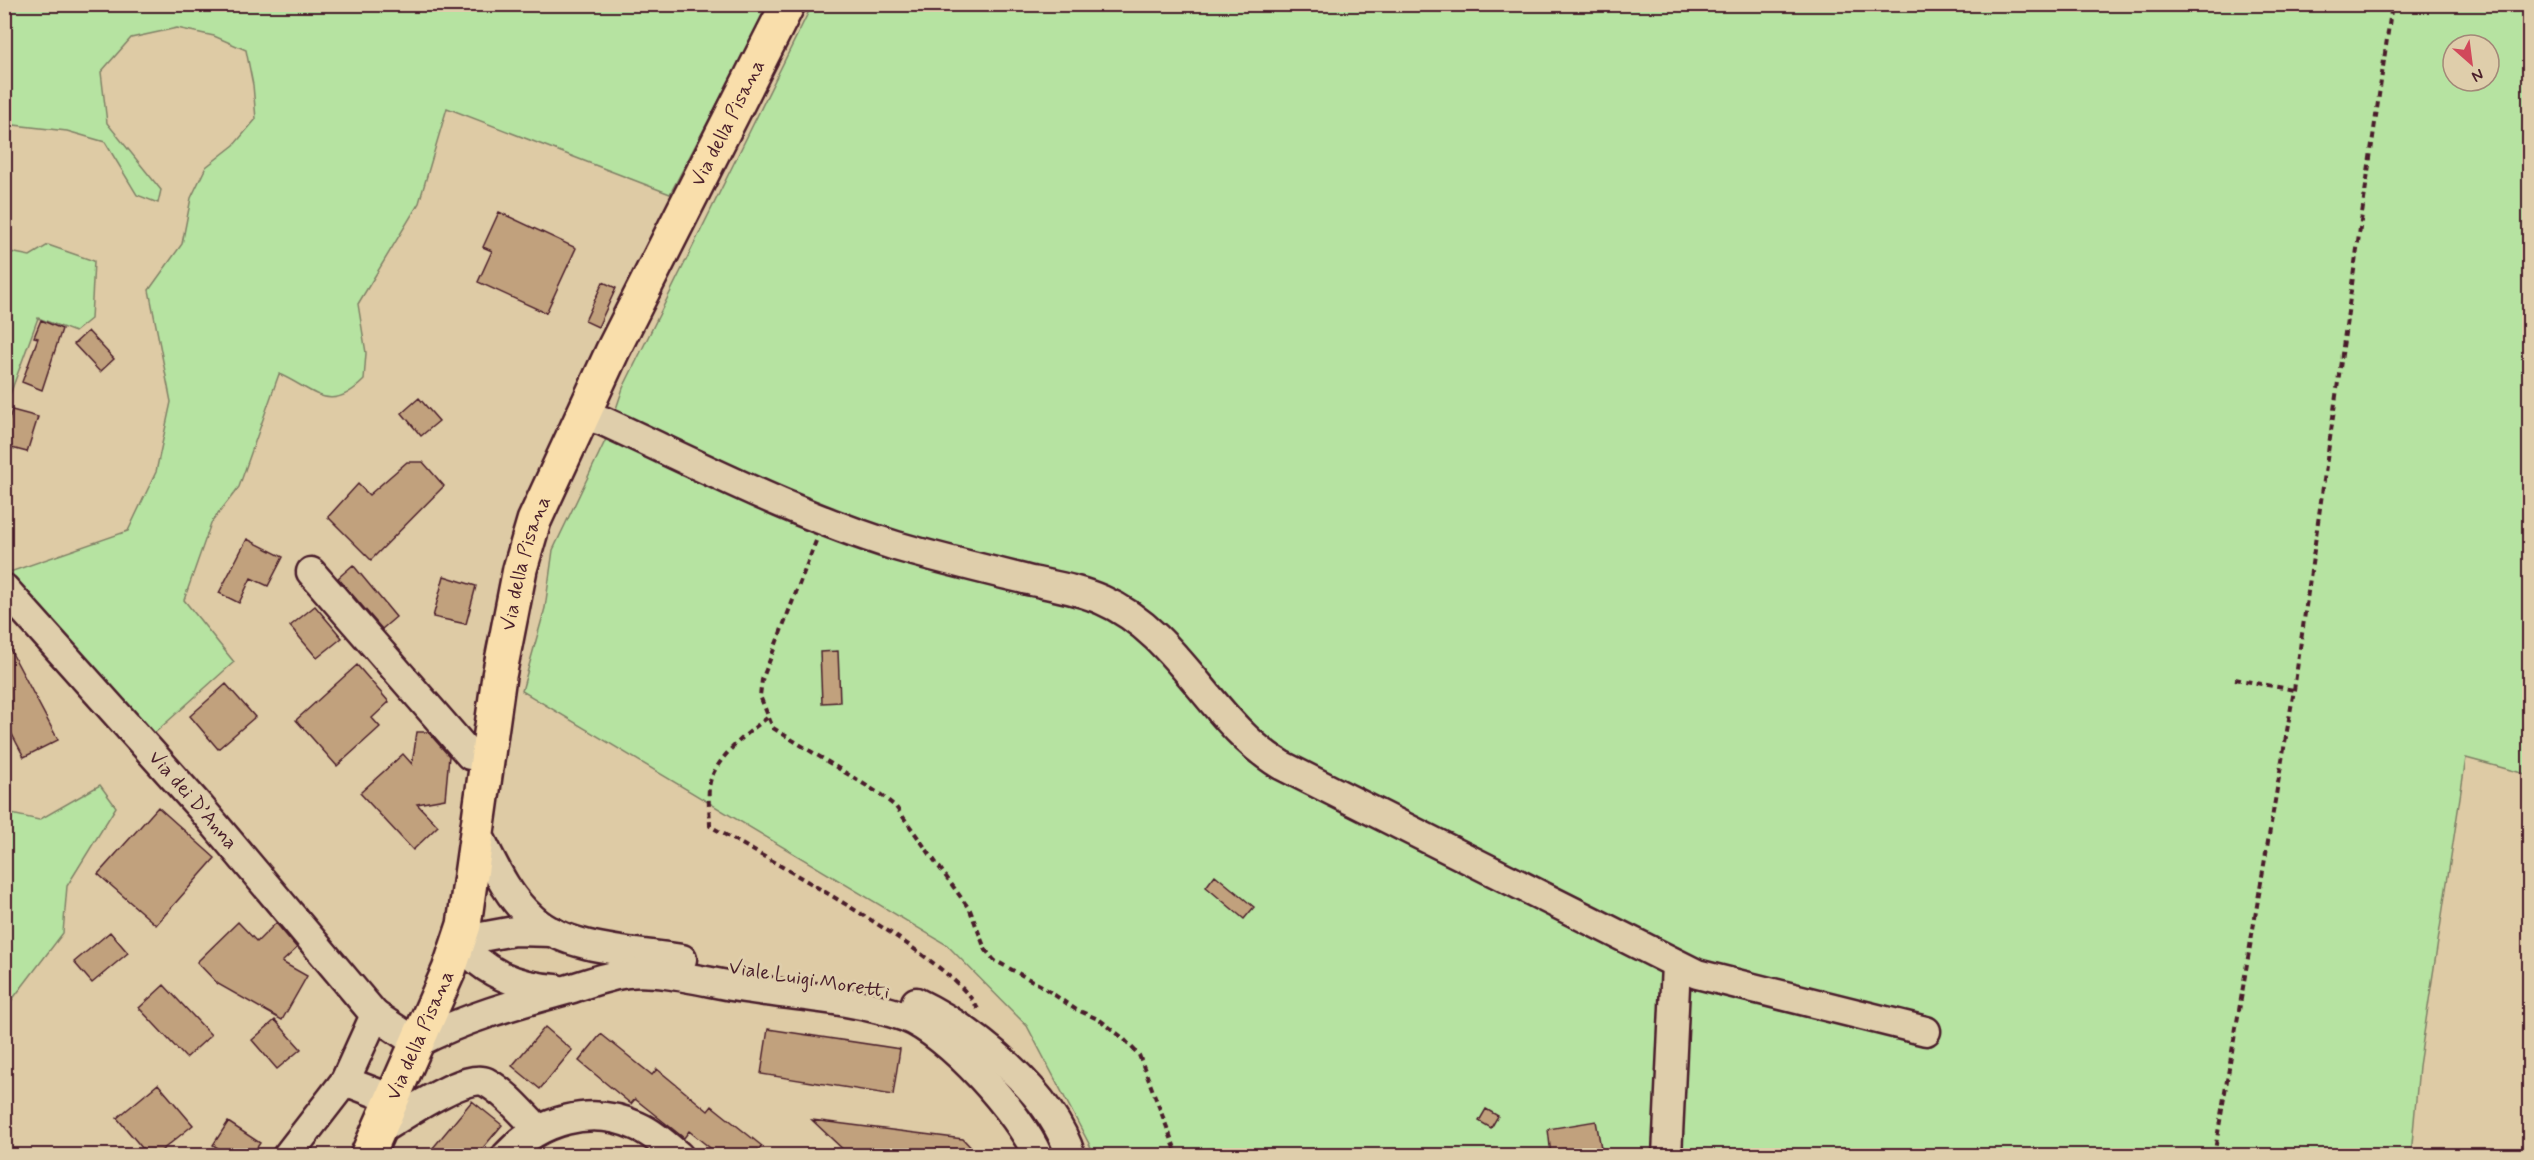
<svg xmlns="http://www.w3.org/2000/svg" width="2534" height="1160" font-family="Mynerve,sans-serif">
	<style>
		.green { fill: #b6e3a1; stroke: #808166; stroke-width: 1.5; fill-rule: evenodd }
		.building { fill: #c1a17d; stroke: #4a1f2b; stroke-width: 1.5 }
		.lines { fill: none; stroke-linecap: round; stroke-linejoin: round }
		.minor-casing { stroke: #4a1f2b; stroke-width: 33 }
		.major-casing { stroke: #4a1f2b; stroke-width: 38 }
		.path { stroke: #4a1f2b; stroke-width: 4; stroke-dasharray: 6 4.5; stroke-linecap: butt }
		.minor { stroke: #dfceab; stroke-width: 28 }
		.major { stroke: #f9deab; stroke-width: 33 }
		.labels { text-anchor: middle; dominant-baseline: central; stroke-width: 6; stroke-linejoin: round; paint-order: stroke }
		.street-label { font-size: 20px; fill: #4a1f2b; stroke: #dfceab }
	</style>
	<rect width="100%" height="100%" fill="#decba5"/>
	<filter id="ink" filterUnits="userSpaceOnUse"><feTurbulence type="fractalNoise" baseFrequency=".0167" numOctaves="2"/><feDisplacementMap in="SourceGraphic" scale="12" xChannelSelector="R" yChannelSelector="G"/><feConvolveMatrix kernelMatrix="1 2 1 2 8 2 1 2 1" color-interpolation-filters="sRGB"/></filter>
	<g filter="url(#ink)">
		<!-- green -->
		<path class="green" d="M5,5H769L670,194L447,108L419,203L358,304L366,353L364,380C329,415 315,390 279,374L239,487L211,523L184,600L234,662L148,739L4,574L128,531L156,472L171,402L149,290L182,244L191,198L206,167L234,145L256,119L253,85L246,50L214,36L177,28L131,38L101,72L107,123L161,190L158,203L137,195L105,142L67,131L5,124Z
			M812,5H2529V775L2466,758L2419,1066L2411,1155H1095L1027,1026L947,945L522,691L545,608L553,550L606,439L623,388ZM2453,45H2489V81H2453Z
			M48,245L94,261L91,319L75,332L38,318L5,408V251L30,256Z
			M100,785L116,807L67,886L63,933L5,1009V815L7,813L39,820Z"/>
		<!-- building -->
		<path class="building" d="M499,212L576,248L546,313L478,282L492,251L483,247Z
			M603,282L616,288L598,327L585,321Z
			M41,320L62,329L42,390L22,382L38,338L34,337Z
			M88,331L114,359L100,372L74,344Z
			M419,398L439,421L421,436L402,413Z
			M12,410L38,417L27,452L4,446V434Z
			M407,462H423L444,486L371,560L328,517L358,484L369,495Z
			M247,539L283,557L268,586L251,578L239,603L219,593Z
			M353,565L396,617L382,629L338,578Z
			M444,576L476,586L466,624L433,617Z
			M315,606L342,638L317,658L290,626Z
			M4,638L58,740L24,757L4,719Z
			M838,651L840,702L822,703L820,652Z
			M357,665L389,702L372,718L380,727L337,766L296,720Z
			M226,684L255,717L218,749L190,716Z
			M417,732H428L449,756L445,799L417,804L438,826L413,850L360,793L403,754L412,764Z
			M158,807L215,858L156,925L98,874Z
			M1215,875L1254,907L1244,919L1206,887Z
			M238,922L257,942L276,923L297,948L282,962L307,976L282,1020L218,984L197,962Z
			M110,932L128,953L92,983L74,962Z
			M164,985L211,1035L186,1058L139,1008Z
			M275,1020L301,1049L277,1069L252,1040Z
			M545,1027L572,1050L540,1089L512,1066Z
			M768,1029L900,1049L893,1095L761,1074Z
			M601,1034L652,1075L657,1069L708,1111L712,1106L762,1146L754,1155H719L689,1131L684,1138L635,1099L631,1104L579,1061Z
			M158,1084L193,1125L156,1155H148L117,1118Z
			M472,1101L502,1125L477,1155H427Z
			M1486,1109L1498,1116L1491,1128L1479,1121Z
			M812,1120L963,1139L978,1155H849Z
			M1596,1121L1602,1153L1551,1155L1548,1129Z
			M228,1122L260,1143L252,1155H229L213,1145Z"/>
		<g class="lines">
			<!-- minor casing -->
			<g class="minor-casing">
				<g id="minor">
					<path d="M582,415L603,421C699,465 795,515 896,546C941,559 987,570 1032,581C1055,586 1080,590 1102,600C1179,633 1211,723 1281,765L1697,974L1926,1031"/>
					<path d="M311,572L470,755L487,756"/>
					<path id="s1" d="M4,588L200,807L375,1015"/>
					<path d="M476,830C492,861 506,896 533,919C566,950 638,952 682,959"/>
					<path d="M553,932L514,931L459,941C483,973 516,986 556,989"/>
					<path d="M916,1002C974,1030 1051,1092 1071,1156"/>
					<path d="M345,1081L375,1015L417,1043C464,1018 515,1004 566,990C586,984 607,976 628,973C662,969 709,983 744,988C795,996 857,999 905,1017C949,1034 1019,1113 1038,1156"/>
					<path d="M378,1131C398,1119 466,1072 486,1082C505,1092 523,1114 538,1129"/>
					<path d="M287,1156L345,1081L392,1099"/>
					<path d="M506,1156C539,1120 591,1105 637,1126C653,1133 666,1145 679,1156"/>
					<path d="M1667,1156L1676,965"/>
				</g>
			</g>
			<!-- major casing -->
			<g class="major-casing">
				<g id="major">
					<path id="s2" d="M367,1156L449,970L464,925L499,676L520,569L534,521L613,350L788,4"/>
				</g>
			</g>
			<!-- path -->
			<path class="path" d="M816,541L762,680L760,696L773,728L880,794L896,807L970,910L985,949L994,960L1040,985L1075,1009L1100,1020L1123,1038L1139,1055L1178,1156
				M2235,679L2294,690
				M767,718C747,733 717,757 710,782C707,795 710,813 710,826C763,857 962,962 979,1012
				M2214,1156L2294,690L2392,4"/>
			<!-- minor -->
			<use href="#minor" class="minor"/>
			<!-- major -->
			<use href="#major" class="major"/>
		</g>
	</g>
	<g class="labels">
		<!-- street labels -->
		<g class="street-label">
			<text stroke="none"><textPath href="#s2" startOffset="1104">Via della Pisana</textPath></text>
			<text stroke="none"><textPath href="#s2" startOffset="618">Via della Pisana</textPath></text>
			<text stroke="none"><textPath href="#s1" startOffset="284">Via dei D’Anna</textPath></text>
			<text transform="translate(809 980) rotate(9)">Viale Luigi Moretti</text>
			<text stroke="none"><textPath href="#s2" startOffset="132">Via della Pisana</textPath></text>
		</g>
	</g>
	<!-- margin -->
	<rect width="2534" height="1160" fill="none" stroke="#dfceab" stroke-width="24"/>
	<rect x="12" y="12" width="2510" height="1136" fill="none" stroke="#4a1f2b" stroke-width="2" filter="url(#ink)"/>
	<!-- north arrow -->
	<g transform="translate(2471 63) rotate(152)"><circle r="28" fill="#dfceab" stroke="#a38878" stroke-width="1.5"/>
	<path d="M0-4.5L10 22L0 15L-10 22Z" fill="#d1495b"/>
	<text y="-9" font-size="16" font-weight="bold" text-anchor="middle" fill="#4a1f2b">N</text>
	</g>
</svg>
